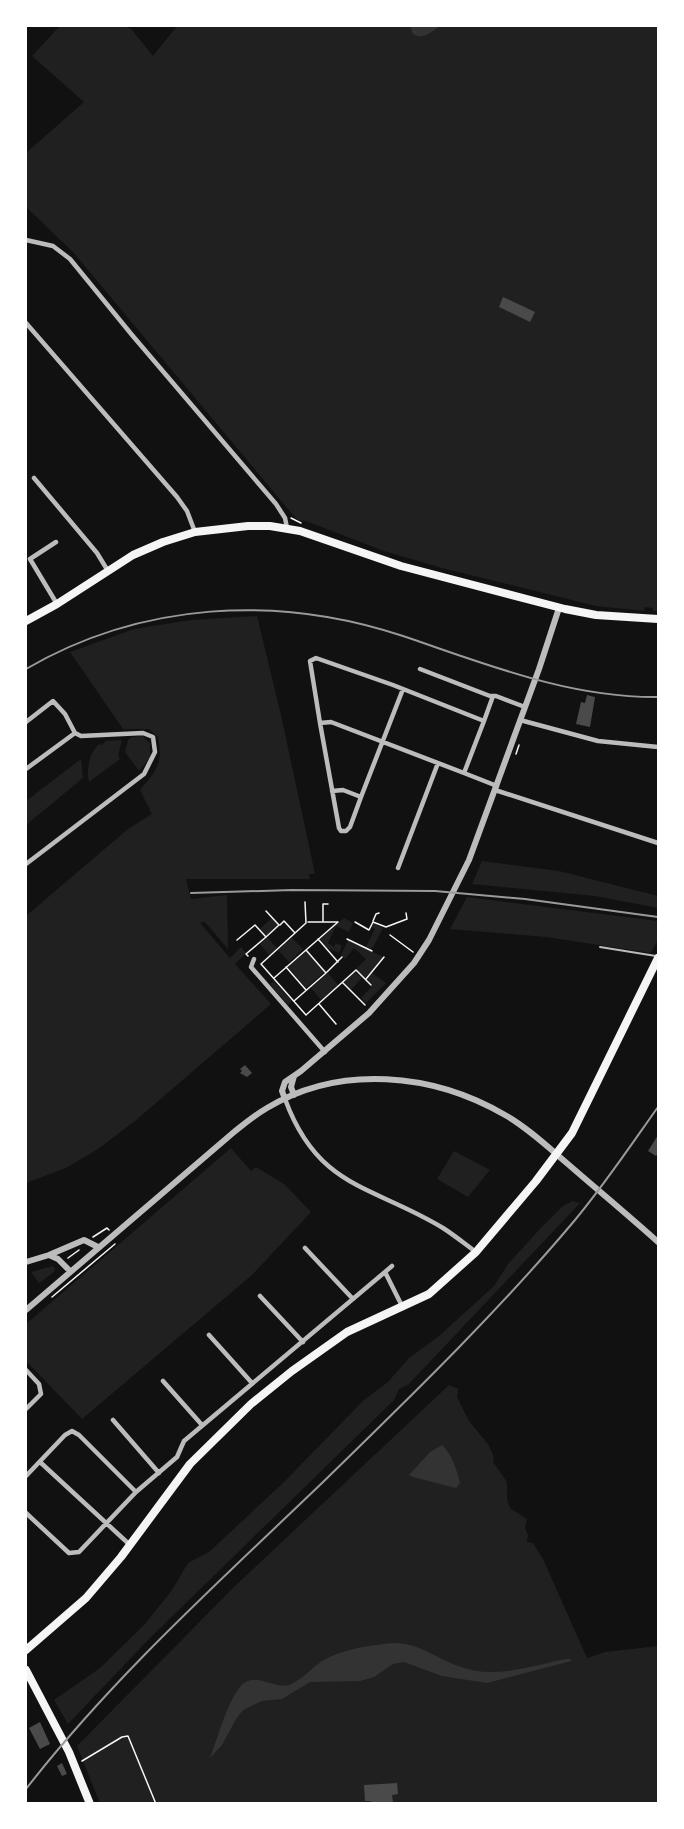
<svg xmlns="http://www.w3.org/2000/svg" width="684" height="1829" font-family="'Open Sans',sans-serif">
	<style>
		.green { fill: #202020 }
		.water { fill: #333 }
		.building { fill: #4a4a4a }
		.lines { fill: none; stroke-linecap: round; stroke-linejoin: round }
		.path { stroke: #f5f5f5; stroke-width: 1.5 }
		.service { stroke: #bcbcbc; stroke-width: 2 }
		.minor { stroke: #bcbcbc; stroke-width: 4.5 }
		.tertiary { stroke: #bcbcbc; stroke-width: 6 }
		.primary { stroke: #f5f5f5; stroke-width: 8 }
		.trunk { stroke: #f5f5f5; stroke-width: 8 }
		.rail { stroke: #9a9a9a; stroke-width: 2 }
	</style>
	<rect width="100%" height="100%" fill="#111"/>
	<!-- green -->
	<path class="green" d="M60,26H126L132,30L153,56L177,26H658V611H653V608L645,607L644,611L596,606L442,568L384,551L306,521L298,520L293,515L73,252L26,207V153L84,102L32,56Z
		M257,616L281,715L315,874H309L310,879H186L191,899L227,895L228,949L205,922L200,923L230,958L241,947L246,953L235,964L271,1004L135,1121L98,1149L66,1168L26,1183V916L128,829L152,814L140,790C157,770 163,764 158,737L149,729H123L70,652L134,629L191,620Z
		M143,736L150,744V758L139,771L125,752L128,740L132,737Z
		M122,740L118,755L120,759L89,782C86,770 89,753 99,744L102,745L106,741Z
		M81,759L83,778L26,825V801Z
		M482,861L559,871L658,896V908L595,896L472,884Z
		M467,897L658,921V939L651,953L546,937L450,929Z
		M272,918L278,925L266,935L260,929Z
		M344,918L353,923L349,932L336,926L328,943L334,947L336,943L342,946L339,953L327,948L320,939Z
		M373,923L383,928L372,949L366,947L375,929L372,927Z
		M267,937L277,948L269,955L260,944Z
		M292,938L303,949L289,962L278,950Z
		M348,940L383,957L365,978L356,969L366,959L354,948L345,959L341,955Z
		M306,951L324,972L306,988L288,967Z
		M355,972L362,978L351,990L344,982Z
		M328,973L338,985L321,1000L311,988Z
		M372,973L386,983L366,1003L361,998L373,985L367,979Z
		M274,981L292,1001L288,1005L270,984Z
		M231,1148L251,1171L256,1167L284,1184L311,1212L252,1275L82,1419L26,1361V1324Z
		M454,1151L490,1170L468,1197L437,1179Z
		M572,1201L580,1203L408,1385L399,1389L394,1400L148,1640L68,1724L54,1700L100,1668L145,1624L172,1590L188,1563L209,1552L283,1483L364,1400L388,1382L409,1358L439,1336L494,1286L508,1264L540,1229L563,1206Z
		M53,1266L55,1269L54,1272L39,1283L31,1272Z
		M449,1385L458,1389L457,1397L469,1421L488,1444L494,1457L493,1462L507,1482V1499L510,1508L527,1519L525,1528L528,1535L527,1542L533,1543L543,1559L587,1658L605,1652L658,1646V1803H100L77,1746L235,1586Z"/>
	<!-- water -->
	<path class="water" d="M410,26H440C431,32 424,40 413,34Z
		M442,1445C452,1454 457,1470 460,1483L456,1488L413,1477L409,1475L430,1452Z
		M393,1643C417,1642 436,1658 458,1666C493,1680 531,1666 566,1659H571V1661L487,1683L442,1676L404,1662L393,1664L374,1677L360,1681L310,1682L282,1699L262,1701L243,1710L236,1719L222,1745L210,1758C217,1740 229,1695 244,1683C258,1673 274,1689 289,1685C299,1682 313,1667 322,1661C345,1648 368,1646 393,1643Z"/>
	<!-- building -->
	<path class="building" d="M503,297L535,312L530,322L499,307Z
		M587,695L595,697L590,727L576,724L581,702L585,703Z
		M245,1065L252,1073L247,1077L240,1073L242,1071L240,1069Z
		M658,1135V1153L656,1156L648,1151Z
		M40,1722L50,1744L40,1749L29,1728Z
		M62,1763L67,1774L62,1776L57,1766Z
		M397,1783L398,1794L392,1795L393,1802L371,1803V1801H365L364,1785Z"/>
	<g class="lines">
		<!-- path -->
		<path class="path" d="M291,518L301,523
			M516,754L519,745
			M305,902L306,923L261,964L306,1015L356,970L371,985
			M323,921V904H328
			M373,921L376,914L379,913
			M355,922L369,930L373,922L386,927L407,919L406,913
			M280,925L284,921L295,933
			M390,935L413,952
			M266,937L279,925L266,911
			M318,939L338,962
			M347,939L372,951
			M237,940L255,925L266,937L246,954L248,956
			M286,967L306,990
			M327,972L342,957
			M274,978L338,922H308
			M366,979L384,957
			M343,983L365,1005
			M294,1001L326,973L306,950
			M319,1004L336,1024
			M93,1237L107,1228L109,1230
			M68,1258L79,1250
			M52,1297L115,1244
			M82,1761L122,1737L128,1736L156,1804"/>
		<!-- service -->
		<path class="service" d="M600,947L656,956"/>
		<!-- minor -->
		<path class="minor" d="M26,240L53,246L70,259L132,335L276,504L285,518L287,528
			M26,323L177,497L187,511L195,532
			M34,478L97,553L108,571
			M56,542L30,559L57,604
			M420,669L490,696H496L525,707
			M520,720L598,741L658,747
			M484,721L464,773L331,722L320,723L310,661L316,658L393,685L484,721L493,696
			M26,722L53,701L65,714L75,733
			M320,723L339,828L341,831H346L350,827L361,797L343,790L332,791
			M26,769L75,733
			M464,773L497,786
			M495,790L658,843
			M361,797L403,689
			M26,864L144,774L155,752L153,737L143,733L81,736L75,733
			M398,868L438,763
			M254,959L251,967L325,1052
			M285,1099C318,1189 372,1185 443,1228C454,1235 465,1244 476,1252
			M305,1248L353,1299
			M385,1272L392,1266
			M260,1296L303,1342
			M209,1335L252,1383
			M26,1370L39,1384L41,1394L26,1409
			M163,1381L202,1425
			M113,1420L159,1473
			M40,1462L130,1545
			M26,1476L65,1435L72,1431L79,1435L136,1492
			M26,1513L69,1553L79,1552L136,1492L177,1457L184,1441L385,1272L403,1308"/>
		<!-- tertiary -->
		<path class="tertiary" d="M294,1095L291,1087L294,1076
			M285,1099L282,1091L285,1082L301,1071L369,1013L414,963L429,940L469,860L539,669L559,608
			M49,1255L58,1259L70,1271
			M26,1262L49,1255L84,1240L98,1247
			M26,1310L234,1132C244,1124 255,1115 267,1108C340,1064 433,1073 505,1115C528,1128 549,1148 569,1165C599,1191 629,1216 658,1242"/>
		<!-- primary -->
		<path class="primary" d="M26,621L57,604L133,555L163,542L195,532L248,526H270L300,531L401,566L565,609L596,615L658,619
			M26,1650L86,1598L121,1557L190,1464L251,1404L292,1371L347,1332L429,1294L476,1252L536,1181L572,1133L658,958"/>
		<!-- trunk -->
		<path class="trunk" d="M26,1670L69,1752L90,1804"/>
		<!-- rail -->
		<path class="rail" d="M26,669C141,602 277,594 403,636C486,664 569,698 658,697
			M191,893L292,890L435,891L525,899L658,917
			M26,1789C113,1677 220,1581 322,1483C409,1398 497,1313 575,1220C605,1184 631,1145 658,1107"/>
	</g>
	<!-- border -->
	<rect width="684" height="1829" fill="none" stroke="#ffffff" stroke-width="54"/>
</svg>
